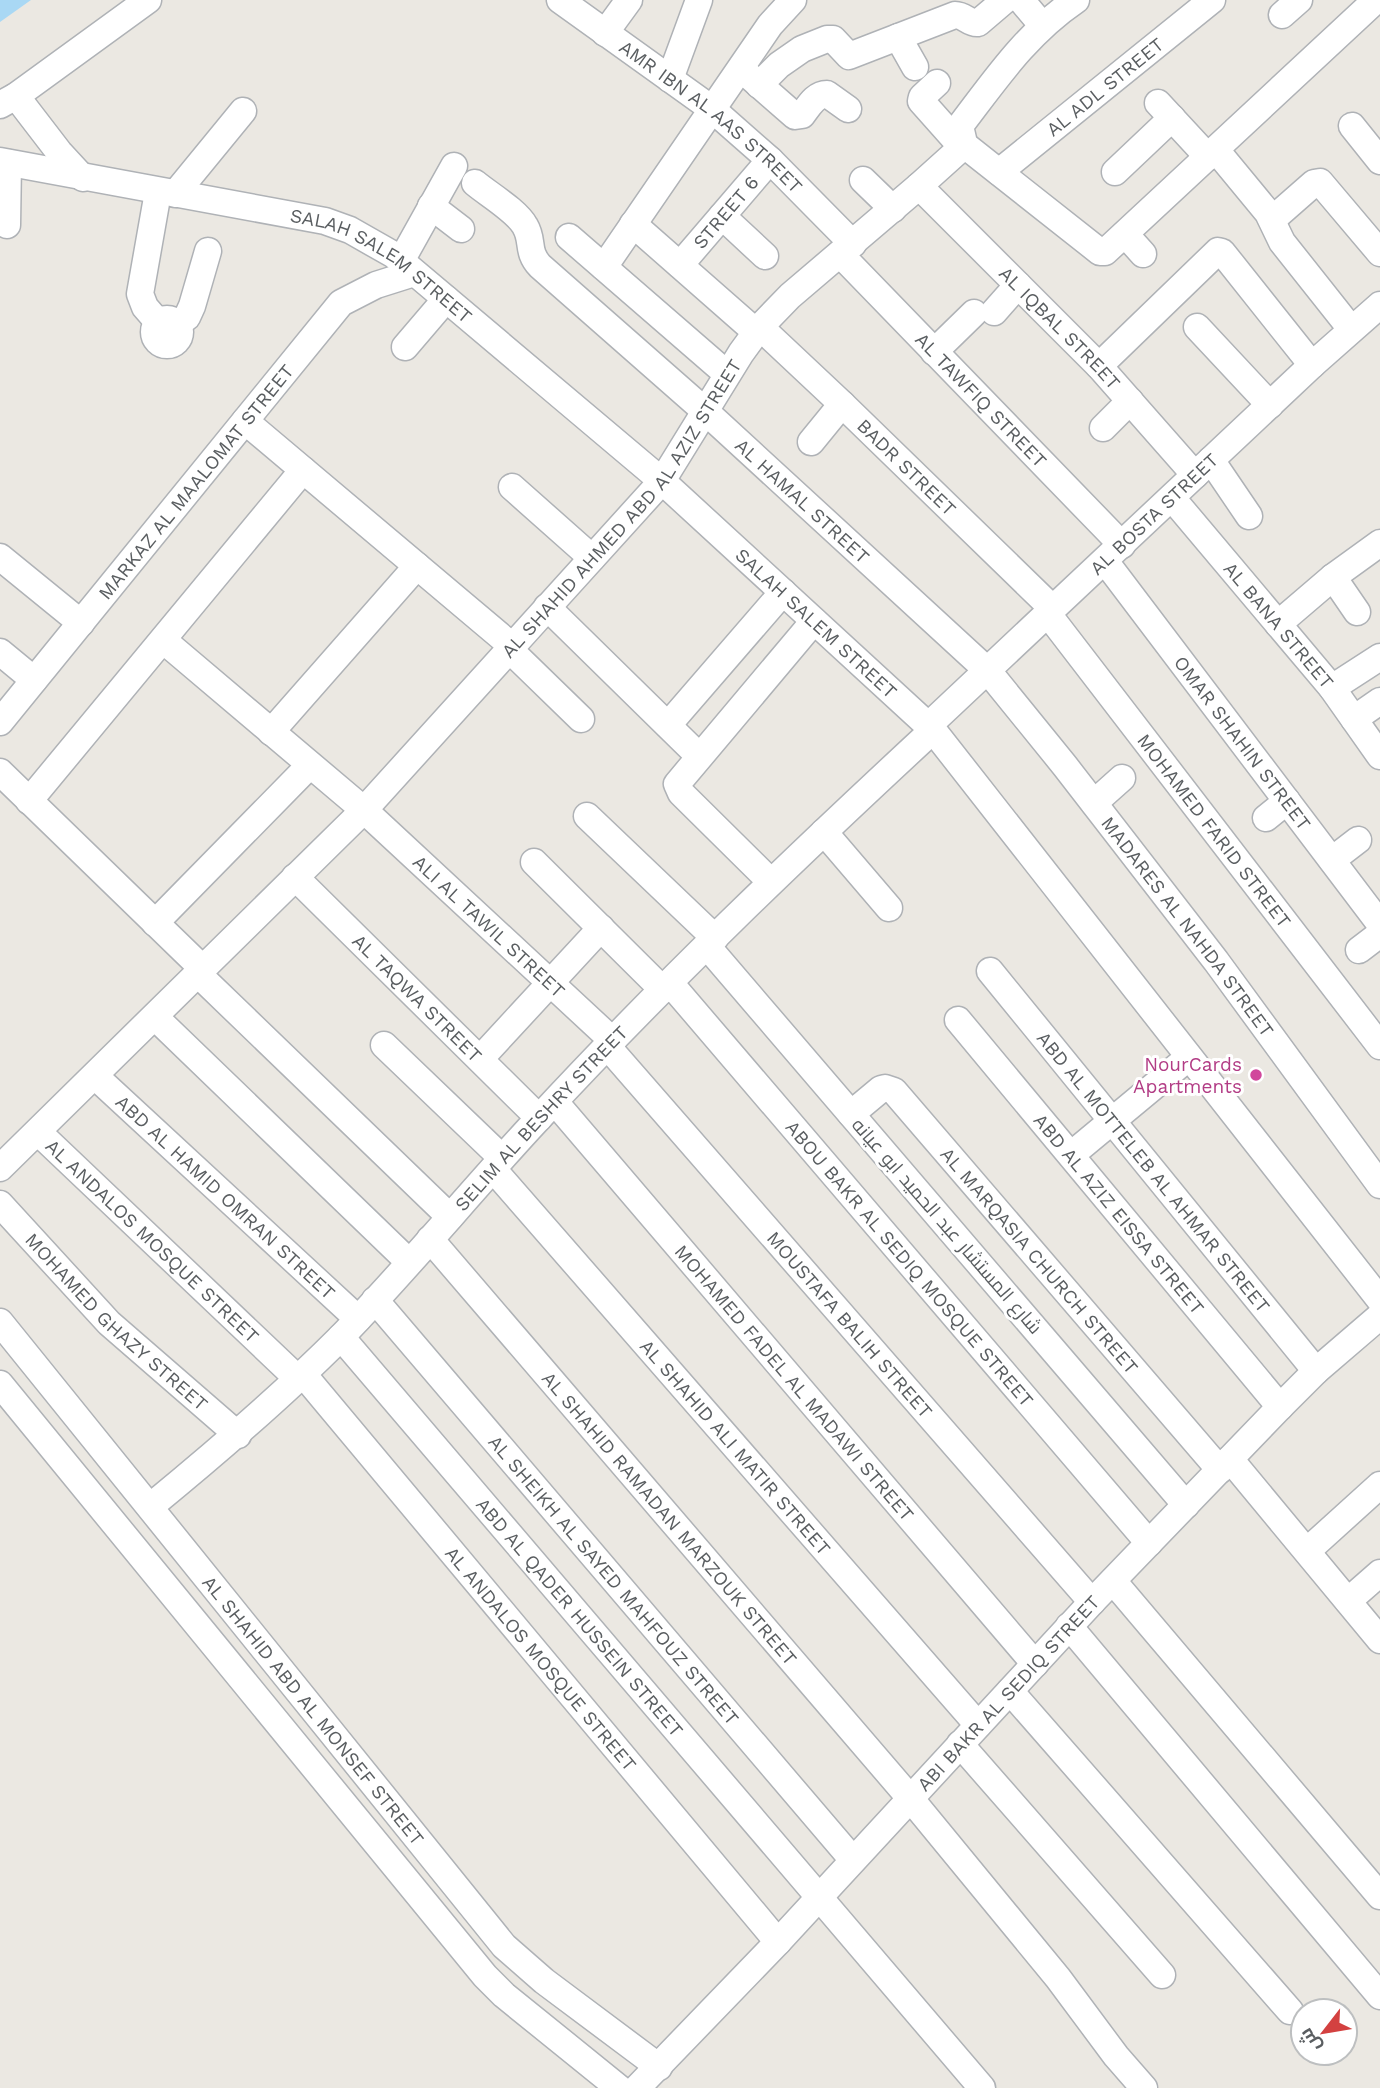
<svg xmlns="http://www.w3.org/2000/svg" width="1380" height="2088" font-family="'Work Sans',Cairo,sans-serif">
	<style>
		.water { fill: #a9d8f4 }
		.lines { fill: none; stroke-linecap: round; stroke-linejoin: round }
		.minor-casing { stroke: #afb2b6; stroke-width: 29 }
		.minor { stroke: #fff; stroke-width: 26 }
		.hotel-dot { fill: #d1479c; stroke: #fff; stroke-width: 2.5 }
		.labels { text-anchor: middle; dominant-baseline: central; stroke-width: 6; stroke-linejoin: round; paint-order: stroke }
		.street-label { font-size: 19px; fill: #5a5e61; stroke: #fff }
		.hotel-label { font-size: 19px; fill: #b23c85; stroke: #fff; text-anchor: end }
	</style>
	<rect width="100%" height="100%" fill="#ebe8e2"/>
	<!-- water -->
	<path class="water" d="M0,0H31L0,22Z"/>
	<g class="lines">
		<!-- minor casing -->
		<g class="minor-casing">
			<g id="minor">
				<path id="s1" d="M560,0L712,109L770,160L853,244"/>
				<path d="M1021,0L1042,25"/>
				<path d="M1282,15L1299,0"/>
				<path d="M605,33L629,0"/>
				<path d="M898,37L915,67"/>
				<path d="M747,74L795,116L802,115C809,106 815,94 827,94L848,109"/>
				<path d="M670,79L699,0"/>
				<path d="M937,83L922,97L921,101L961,146"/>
				<path d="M759,85L779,65L802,49L827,39H833L849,56L955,15C965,15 969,24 978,23L1005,0"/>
				<path d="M16,96L59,152L83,178"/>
				<path d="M1158,103L1208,157"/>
				<path d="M0,105L16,96L148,0"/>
				<path d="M1352,126L1380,161"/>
				<path d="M962,143L1100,252H1105L1376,0"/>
				<path d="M1216,150L1268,213L1282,242L1351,329"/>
				<path id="s2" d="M0,161L325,221L350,230L394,255L662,481L933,730L1380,1300"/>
				<path id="s3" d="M999,172L1212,0"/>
				<path d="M1115,172L1172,118"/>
				<path d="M863,180L893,209"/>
				<path id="s4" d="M475,183C488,194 517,211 525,226C534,241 526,251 540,266L705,411L988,671L1065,766L1216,961L1380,1185"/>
				<path id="s5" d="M919,186L1099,366L1195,475"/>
				<path d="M175,194L243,111"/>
				<path d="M431,206L461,229"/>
				<path d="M722,216L765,256"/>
				<path d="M1273,219L1314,183L1320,182L1380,253"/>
				<path d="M633,224L756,332"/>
				<path d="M7,225L8,163"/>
				<path d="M1125,234L1143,254"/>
				<path d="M569,237L727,374"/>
				<path id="s6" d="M840,254L1122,545"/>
				<path d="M401,261L454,166"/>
				<path id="s7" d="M680,265L770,160"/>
				<path d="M604,267L770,25L793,0"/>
				<path d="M994,312L1018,285"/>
				<circle cx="167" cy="332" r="13"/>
				<path d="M158,322L145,307L140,294L158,192"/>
				<path d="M177,323L187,317L192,306L208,251"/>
				<path id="s8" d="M760,327L842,404L1053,609"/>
				<path d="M1197,327L1270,405"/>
				<path d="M405,347L446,299"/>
				<path d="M934,352L974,313"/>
				<path d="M1099,366L1218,251L1222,252L1312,365"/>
				<path d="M245,421L512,646"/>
				<path d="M1103,428L1130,401"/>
				<path d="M811,442L842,404"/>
				<path d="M1211,460L1249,516"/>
				<path d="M512,487L592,558"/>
				<path id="s9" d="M1172,498L1332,688L1380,756"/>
				<path d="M0,557L81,623"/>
				<path id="s10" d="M1105,561L1380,924"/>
				<path d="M1333,577L1357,612"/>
				<path d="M547,607L699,756"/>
				<path id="s11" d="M1048,614L1380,1046"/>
				<path d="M1278,624L1333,577L1380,543"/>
				<path id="s12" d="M163,640L364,810L613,1041"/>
				<path d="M509,649L581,719"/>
				<path d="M0,652L34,680"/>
				<path d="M1332,688L1380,657"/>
				<path d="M1354,719L1380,701"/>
				<path id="s13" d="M0,722L341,303L376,285L414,273"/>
				<path d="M668,725L783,592"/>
				<path id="s14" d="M928,726L1312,365L1380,305"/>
				<path d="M271,732L417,566"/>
				<path d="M0,772L203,969"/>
				<path d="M29,801L303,470"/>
				<path d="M1094,803L1122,778"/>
				<path d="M587,816L715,938"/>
				<path d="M1266,818L1287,801"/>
				<path d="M824,832L889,908"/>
				<path d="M1332,860L1358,840"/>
				<path d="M534,862L663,990"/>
				<path id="s15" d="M295,877L539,1118"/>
				<path d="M770,881L681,793L677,784L814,621"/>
				<path d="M155,923L310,765"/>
				<path d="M707,946L1186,1505"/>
				<path d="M1359,950L1380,934"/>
				<path id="s16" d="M990,971L1316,1371"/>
				<path d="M198,974L450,1217"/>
				<path id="s17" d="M670,983L1149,1543"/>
				<path d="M155,1017L409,1262"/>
				<path id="s18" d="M958,1020L1280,1407"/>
				<path d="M384,1045L502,1158"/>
				<path id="s19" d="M608,1047L1092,1602"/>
				<path d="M480,1059L601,928"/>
				<path id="s20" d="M95,1076L358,1319"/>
				<path id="s21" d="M555,1102L1035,1664"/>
				<path id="s22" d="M851,1114L881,1089L885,1088L894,1091L1220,1470"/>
				<path id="s23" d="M38,1132L298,1379"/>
				<path d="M1071,1155L1189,1057"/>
				<path id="s24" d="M0,1168L364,810L662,481L741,353L760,327L790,296L919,186L959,150L963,139L960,126C996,79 1026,34 1076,0"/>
				<path id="s25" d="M493,1169L978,1725"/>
				<path id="s26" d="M0,1204L109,1323L238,1435"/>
				<path id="s27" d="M430,1239L910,1798L1058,1978L1116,2056L1144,2088"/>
				<path id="s28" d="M375,1300L853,1860"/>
				<path id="s29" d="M0,1322L504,1946L544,1981L659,2067"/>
				<path id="s30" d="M341,1337L982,2088"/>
				<path id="s31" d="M303,1374L778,1942"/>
				<path d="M0,1384L485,1976L504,1995L619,2088"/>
				<path d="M1230,1459L1380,1640"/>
				<path id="s32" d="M151,1506C217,1452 281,1397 341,1337C409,1267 471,1191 538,1119C663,984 797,856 933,730"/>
				<path d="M1307,1551L1380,1485"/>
				<path d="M1113,1581L1380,1896"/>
				<path d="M1348,1601L1380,1573"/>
				<path d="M1069,1626L1380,1996"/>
				<path d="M1010,1691L1290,2011"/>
				<path d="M960,1744L1162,1975"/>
				<path id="s33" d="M637,2088L778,1942L1092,1602L1280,1407L1316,1371L1380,1316"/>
			</g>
		</g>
		<!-- minor -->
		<use href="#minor" class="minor"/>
	</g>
	<!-- markers -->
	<circle class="hotel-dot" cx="1256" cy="1075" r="7"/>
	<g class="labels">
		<!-- street labels -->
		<g class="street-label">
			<text stroke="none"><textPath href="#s3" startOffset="136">AL ADL STREET</textPath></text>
			<text stroke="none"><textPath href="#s1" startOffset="191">AMR IBN AL AAS STREET</textPath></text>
			<text stroke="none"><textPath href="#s7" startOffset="70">STREET 6</textPath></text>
			<text stroke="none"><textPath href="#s2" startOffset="401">SALAH SALEM STREET</textPath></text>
			<text stroke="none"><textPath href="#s5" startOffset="200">AL IQBAL STREET</textPath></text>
			<text stroke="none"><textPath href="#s6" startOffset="203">AL TAWFIQ STREET</textPath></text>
			<text stroke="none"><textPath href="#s8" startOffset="203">BADR STREET</textPath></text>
			<text stroke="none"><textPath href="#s13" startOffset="310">MARKAZ AL MAALOMAT STREET</textPath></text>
			<text stroke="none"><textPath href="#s4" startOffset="462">AL HAMAL STREET</textPath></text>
			<text stroke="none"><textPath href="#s24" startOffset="908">AL SHAHID AHMED ABD AL AZIZ STREET</textPath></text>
			<text stroke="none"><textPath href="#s14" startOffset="310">AL BOSTA STREET</textPath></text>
			<text stroke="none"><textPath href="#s2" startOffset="968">SALAH SALEM STREET</textPath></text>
			<text stroke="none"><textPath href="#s9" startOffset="166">AL BANA STREET</textPath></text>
			<text stroke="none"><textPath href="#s10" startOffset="228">OMAR SHAHIN STREET</textPath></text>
			<text stroke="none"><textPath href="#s11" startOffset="273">MOHAMED FARID STREET</textPath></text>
			<text stroke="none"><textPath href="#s12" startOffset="434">ALI AL TAWIL STREET</textPath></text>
			<text stroke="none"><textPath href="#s4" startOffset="1038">MADARES AL NAHDA STREET</textPath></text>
			<text stroke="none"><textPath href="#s15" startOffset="172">AL TAQWA STREET</textPath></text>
			<text stroke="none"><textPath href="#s32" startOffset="551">SELIM AL BESHRY STREET</textPath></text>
			<text stroke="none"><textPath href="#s16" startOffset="259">ABD AL MOTTELEB AL AHMAR STREET</textPath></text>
			<text stroke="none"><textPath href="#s20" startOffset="178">ABD AL HAMID OMRAN STREET</textPath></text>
			<text stroke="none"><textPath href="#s18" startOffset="252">ABD AL AZIZ EISSA STREET</textPath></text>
			<text transform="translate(947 1226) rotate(49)">شارع المستشار عبد الحميد ابو عيانه</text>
			<text stroke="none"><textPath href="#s23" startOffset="158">AL ANDALOS MOSQUE STREET</textPath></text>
			<text stroke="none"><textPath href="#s22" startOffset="276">AL MARQASIA CHURCH STREET</textPath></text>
			<text stroke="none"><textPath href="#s17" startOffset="369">ABOU BAKR AL SEDIQ MOSQUE STREET</textPath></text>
			<text stroke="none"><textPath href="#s26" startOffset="166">MOHAMED GHAZY STREET</textPath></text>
			<text stroke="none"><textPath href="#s19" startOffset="368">MOUSTAFA BALIH STREET</textPath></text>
			<text stroke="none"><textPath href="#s21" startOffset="369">MOHAMED FADEL AL MADAWI STREET</textPath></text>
			<text stroke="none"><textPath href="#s25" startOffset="369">AL SHAHID ALI MATIR STREET</textPath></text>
			<text stroke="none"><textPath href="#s27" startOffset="368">AL SHAHID RAMADAN MARZOUK STREET</textPath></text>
			<text stroke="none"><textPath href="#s28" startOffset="368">AL SHEIKH AL SAYED MAHFOUZ STREET</textPath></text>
			<text stroke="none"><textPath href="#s30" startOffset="368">ABD AL QADER HUSSEIN STREET</textPath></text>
			<text stroke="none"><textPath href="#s31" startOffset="371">AL ANDALOS MOSQUE STREET</textPath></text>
			<text stroke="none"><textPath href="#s33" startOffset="542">ABI BAKR AL SEDIQ STREET</textPath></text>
			<text stroke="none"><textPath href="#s29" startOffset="499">AL SHAHID ABD AL MONSEF STREET</textPath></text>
		</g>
		<!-- hotel labels -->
		<g class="hotel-label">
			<text x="1242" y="1064">NourCards<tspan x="1242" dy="22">Apartments</tspan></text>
		</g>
	</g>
	<!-- north arrow -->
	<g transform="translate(1324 2032) rotate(239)"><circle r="33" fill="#ffffff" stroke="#bdbfc0" stroke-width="2"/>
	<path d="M0-5L12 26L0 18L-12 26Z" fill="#d34140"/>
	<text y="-10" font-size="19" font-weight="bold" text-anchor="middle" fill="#5a5e61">ش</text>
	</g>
</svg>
